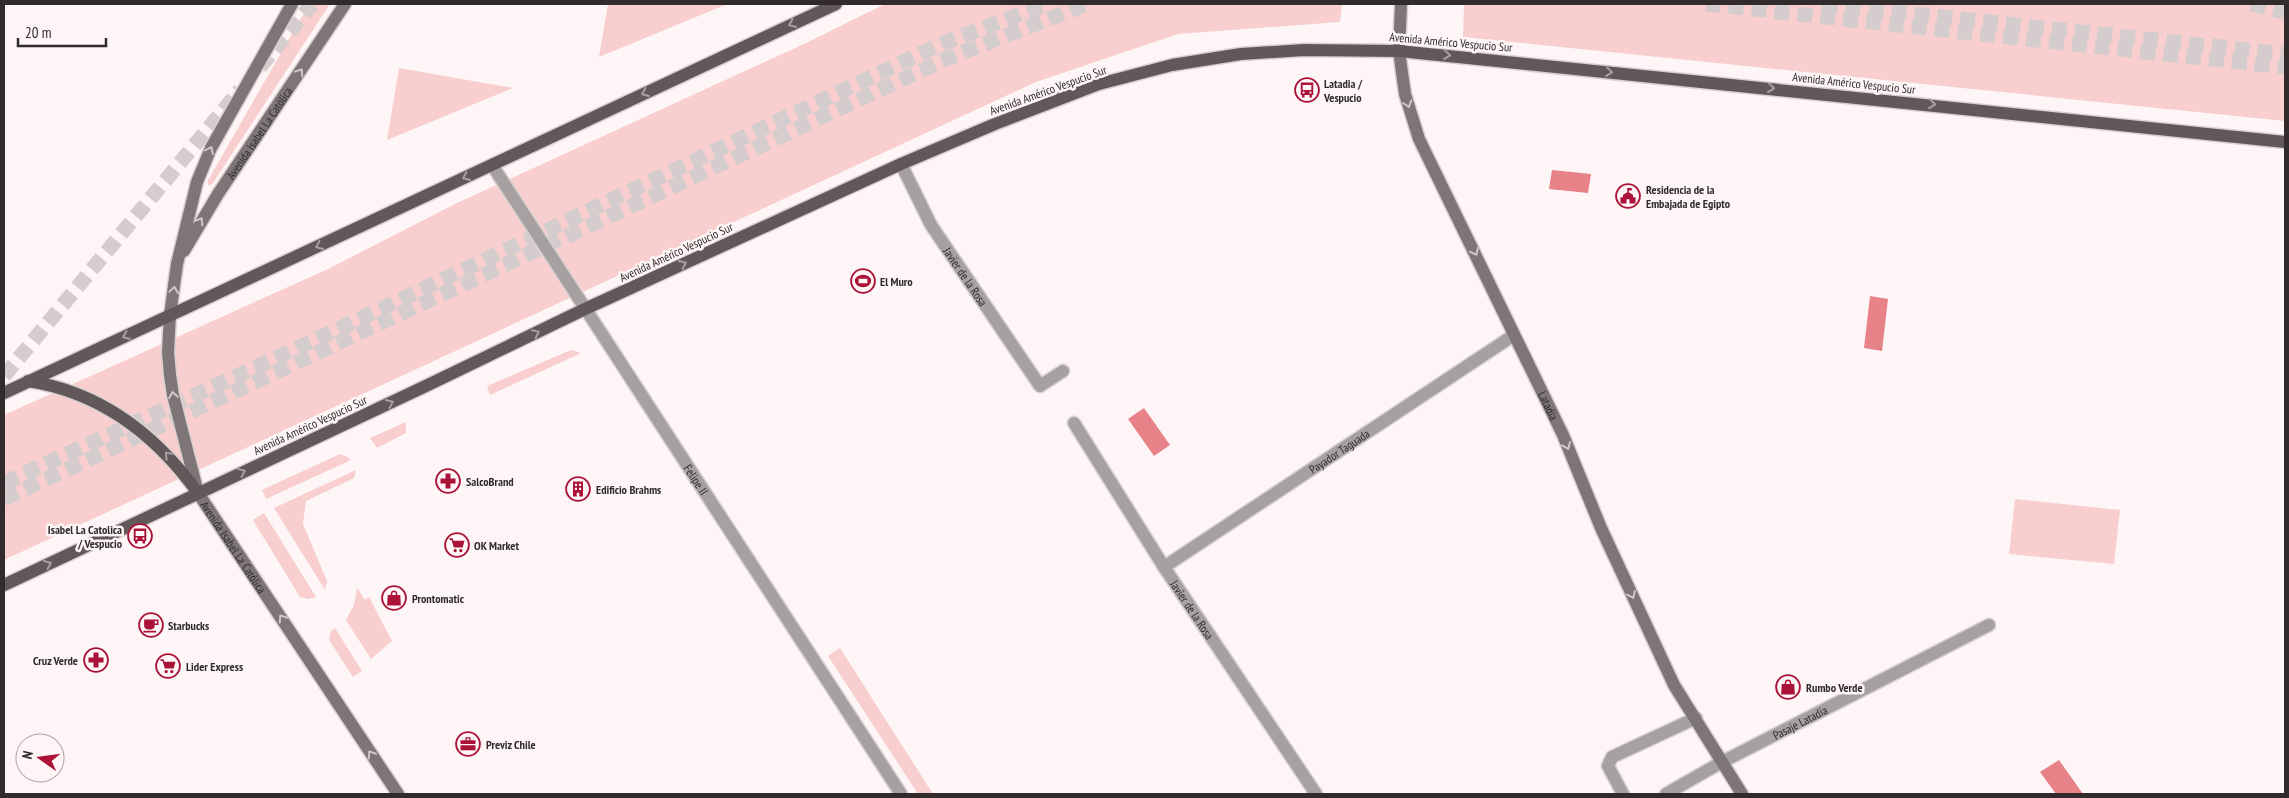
<svg xmlns="http://www.w3.org/2000/svg" width="2289" height="798" font-family="'PT Sans Narrow',sans-serif">
	<style>
		.green { fill: #f8cecf }
		.water { fill: #e68288 }
		.lines { fill: none; stroke-linecap: round; stroke-linejoin: round }
		.highway-tunnel { stroke: #d5cdcd; stroke-width: 15; stroke-dasharray: 15 8; stroke-linecap: butt }
		.street-casing { stroke: #d9d1d1; stroke-width: 15 }
		.secondary-casing { stroke: #d9d1d1; stroke-width: 15 }
		.primary-casing { stroke: #d9d1d1; stroke-width: 15 }
		.street { stroke: #a6a0a0; stroke-width: 12 }
		.secondary { stroke: #7e7676; stroke-width: 12 }
		.primary { stroke: #625859; stroke-width: 12 }
		.oneway { stroke: #a89fa0 }
		.oneway2 { stroke: #d1c9c9 }
		.labels { text-anchor: middle; dominant-baseline: central; stroke-width: 5; stroke-linejoin: round; paint-order: stroke }
		.street-label { font-size: 12px; fill: #312b2b; stroke: #fef6f6 }
		.poi-label { font-size: 12px; font-weight: bold; fill: #312b2b; stroke: #fef6f6; text-anchor: start }
	</style>
	<rect width="100%" height="100%" fill="#fef6f6"/>
	<!-- green -->
	<path class="green" d="M309,4H330L213,183L209,186L207,182Z
		M608,4H717L725,5L599,57Z
		M885,4H1342L1340,22L1178,34L1036,82L4,560V415L328,269L457,203L804,44Z
		M1464,4H2285V121L1463,37Z
		M399,68L513,88L387,140Z
		M571,350L581,353L490,395L487,386Z
		M406,422V433L377,448L370,438Z
		M340,454L346,456L351,460L266,499L262,490Z
		M356,470L354,478L306,501L303,524L327,581L325,590L274,508Z
		M2015,499L2120,510L2114,564L2009,554Z
		M264,513L316,597L309,599L300,597L253,520Z
		M357,588L365,600L369,597L392,641L371,659L346,620L354,605Z
		M335,628L362,671L353,677L329,640L331,631Z
		M840,648L933,794H918L828,656Z"/>
	<!-- water -->
	<path class="water" d="M1552,170L1591,174L1588,193L1549,189Z
		M1870,296L1888,299L1882,351L1864,348Z
		M1144,408L1170,445L1154,456L1128,419Z
		M2059,760L2083,794H2056L2040,772Z"/>
	<g class="lines">
		<!-- highway-tunnel -->
		<path class="highway-tunnel" d="M1706,4L2285,67
			M1823,4L2285,54
			M2251,4L2285,12
			M260,67L312,4
			M4,376L240,90
			M4,483L315,340L941,44L1047,4
			M4,499L946,59L1087,4"/>
		<!-- street casing -->
		<g class="street-casing">
			<g id="street">
				<path id="s1" d="M901,164L931,225L1040,386L1063,371"/>
				<path id="s2" d="M492,165L901,794"/>
				<path id="s3" d="M1074,423L1164,567L1316,794"/>
				<path id="s4" d="M1164,567L1514,335"/>
				<path d="M1623,794L1608,766L1612,757L1696,718"/>
				<path id="s5" d="M1666,794L1722,762L1989,625"/>
			</g>
		</g>
		<!-- secondary casing -->
		<g class="secondary-casing">
			<g id="secondary">
				<path id="s6" d="M292,4L211,148L197,182L177,264L170,315L168,352L170,375L173,395L198,493L398,794"/>
				<path id="s7" d="M1401,4L1399,51L1405,94L1419,139L1563,435L1601,528L1674,685L1742,794"/>
				<path id="s8" d="M184,251L218,194L345,4"/>
			</g>
		</g>
		<!-- primary casing -->
		<g class="primary-casing">
			<path id="primary" d="M28,381C100,392 156,435 198,493
				M4,393L836,4
				M4,585L430,384L585,309L901,164L995,124L1099,84L1172,65L1241,54L1304,50L1399,51L2285,142"/>
		</g>
		<!-- street -->
		<use href="#street" class="street"/>
		<!-- secondary -->
		<use href="#secondary" class="secondary"/>
		<!-- primary -->
		<use href="#primary" class="primary"/>
	</g>
	<!-- one-way arrows -->
	<defs><path id="oneway-chevron" d="M-2-3.5L2.5 0L-2 3.5" fill="none" stroke-width="1.6" stroke-linecap="round" stroke-linejoin="round" transform="scale(1.25)"/></defs>
	<g class="oneway">
		<use href="#oneway-chevron" transform="translate(792 24) rotate(155)"/>
		<use href="#oneway-chevron" transform="translate(1447 55) rotate(6)"/>
		<use href="#oneway-chevron" transform="translate(1609 72) rotate(6)"/>
		<use href="#oneway-chevron" transform="translate(1771 88) rotate(6)"/>
		<use href="#oneway-chevron" transform="translate(645 93) rotate(155)"/>
		<use href="#oneway-chevron" transform="translate(1932 104) rotate(6)"/>
		<use href="#oneway-chevron" transform="translate(466 177) rotate(155)"/>
		<use href="#oneway-chevron" transform="translate(319 246) rotate(155)"/>
		<use href="#oneway-chevron" transform="translate(683 264) rotate(-25)"/>
		<use href="#oneway-chevron" transform="translate(536 333) rotate(-26)"/>
		<use href="#oneway-chevron" transform="translate(126 336) rotate(155)"/>
		<use href="#oneway-chevron" transform="translate(390 403) rotate(-25)"/>
		<use href="#oneway-chevron" transform="translate(168 455) rotate(-133)"/>
		<use href="#oneway-chevron" transform="translate(242 472) rotate(-25)"/>
		<use href="#oneway-chevron" transform="translate(48 564) rotate(-25)"/>
	</g>
	<g class="oneway2">
		<use href="#oneway-chevron" transform="translate(300 72) rotate(-56)"/>
		<use href="#oneway-chevron" transform="translate(1408 104) rotate(72)"/>
		<use href="#oneway-chevron" transform="translate(210 150) rotate(-65)"/>
		<use href="#oneway-chevron" transform="translate(200 221) rotate(-58)"/>
		<use href="#oneway-chevron" transform="translate(1475 252) rotate(64)"/>
		<use href="#oneway-chevron" transform="translate(174 290) rotate(-82)"/>
		<use href="#oneway-chevron" transform="translate(173 395) rotate(-100)"/>
		<use href="#oneway-chevron" transform="translate(1567 446) rotate(67)"/>
		<use href="#oneway-chevron" transform="translate(1632 595) rotate(65)"/>
		<use href="#oneway-chevron" transform="translate(282 618) rotate(-123)"/>
		<use href="#oneway-chevron" transform="translate(371 754) rotate(-123)"/>
	</g>
	<!-- icons -->
	<defs>
		<g id="bus-ring" transform="scale(1.25)"><circle r="9.5" fill="#fef6f6" stroke="#aa1337" stroke-width="1.5"/><path d="M-5-6H5V4H4V6H2V4H-2V6H-4V4H-5ZM-3.5-4V0h7V-4ZM-3.5 1.2v1.5H-2V1.2ZM2 1.2v1.5H3.5V1.2Z" fill="#aa1337"/></g>
		<g id="civic-ring" transform="scale(1.25)"><circle r="9.5" fill="#fef6f6" stroke="#aa1337" stroke-width="1.5"/><path d="M-.6-6.5H3V-4.5H.6V-3L4-1V1h2V6H-6V1h2V-1L-.6-3ZM-1.2 2.5V6h2.4V2.5Z" fill="#aa1337"/></g>
		<g id="stadium-ring" transform="scale(1.25)"><circle r="9.5" fill="#fef6f6" stroke="#aa1337" stroke-width="1.5"/><path d="M0-5a6.5 5 0 1 0 0 10a6.5 5 0 1 0 0-10ZM-3.5-1.8h7v3.6h-7Z" fill="#aa1337"/></g>
		<g id="pharmacy-ring" transform="scale(1.25)"><circle r="9.5" fill="#fef6f6" stroke="#aa1337" stroke-width="1.5"/><path d="M-2-6h4v4h4v4h-4v4h-4v-4h-4v-4h4Z" fill="#aa1337"/></g>
		<g id="building-ring" transform="scale(1.25)"><circle r="9.5" fill="#fef6f6" stroke="#aa1337" stroke-width="1.5"/><path d="M-4-6H4V6H1V3H-1V6H-4ZM-2.5-4.3h1.7v1.8h-1.7ZM.8-4.3h1.7v1.8H.8ZM-2.5-1h1.7V.8h-1.7ZM.8-1h1.7V.8H.8Z" fill="#aa1337"/></g>
		<g id="supermarket-ring" transform="scale(1.25)"><circle r="9.5" fill="#fef6f6" stroke="#aa1337" stroke-width="1.5"/><path d="M-6-5.5h2.5l.6 2H6L4.5 2H-2.5L-4.4-4H-6ZM-1.5 3.2a1.3 1.3 0 1 0 .1 0ZM3 3.2a1.3 1.3 0 1 0 .1 0Z" fill="#aa1337"/></g>
		<g id="shop-ring" transform="scale(1.25)"><circle r="9.5" fill="#fef6f6" stroke="#aa1337" stroke-width="1.5"/><path d="M-5-2.5h2.3a2.7 3.5 0 0 1 5.4 0H5L5.5 6h-11ZM-1.5-2.5h3a1.5 2.3 0 0 0-3 0Z" fill="#aa1337"/></g>
		<g id="cafe-ring" transform="scale(1.25)"><circle r="9.5" fill="#fef6f6" stroke="#aa1337" stroke-width="1.5"/><path d="M-5.5-4.5H6V0H3Q3 3.5 0 3.5H-2.5Q-5.5 3.5-5.5 0ZM3-3.2v2h1.7v-2ZM-6 4.5H4V6H-6Z" fill="#aa1337"/></g>
		<g id="office-ring" transform="scale(1.25)"><circle r="9.5" fill="#fef6f6" stroke="#aa1337" stroke-width="1.5"/><path d="M-6-3h4V-5.5h4V-3h4V5H-6ZM-1-4.5V-3h2v-1.5ZM-6 0V1H6V0Z" fill="#aa1337"/></g>
	</defs>
	<g fill-rule="evenodd">
		<use href="#bus-ring" x="1307" y="90"/>
		<use href="#civic-ring" x="1628" y="196"/>
		<use href="#stadium-ring" x="863" y="281"/>
		<use href="#pharmacy-ring" x="448" y="481"/>
		<use href="#building-ring" x="578" y="489"/>
		<use href="#bus-ring" x="140" y="536"/>
		<use href="#supermarket-ring" x="457" y="545"/>
		<use href="#shop-ring" x="394" y="598"/>
		<use href="#cafe-ring" x="151" y="625"/>
		<use href="#pharmacy-ring" x="96" y="660"/>
		<use href="#supermarket-ring" x="168" y="666"/>
		<use href="#shop-ring" x="1788" y="687"/>
		<use href="#office-ring" x="468" y="744"/>
	</g>
	<g class="labels">
		<!-- street labels -->
		<g class="street-label">
			<text transform="translate(1451 42) rotate(5)">Avenida Américo Vespucio Sur</text>
			<text transform="translate(1854 83) rotate(6)">Avenida Américo Vespucio Sur</text>
			<text transform="translate(1048 90) rotate(-20)">Avenida Américo Vespucio Sur</text>
			<text stroke="none"><textPath href="#s8" startOffset="140">Avenida Isabel La Católica</textPath></text>
			<text transform="translate(676 252) rotate(-25)">Avenida Américo Vespucio Sur</text>
			<text stroke="none"><textPath href="#s1" startOffset="130">Javier de la Rosa</textPath></text>
			<text stroke="none"><textPath href="#s7" startOffset="434">Latadía</textPath></text>
			<text transform="translate(310 425) rotate(-25)">Avenida Américo Vespucio Sur</text>
			<text stroke="none"><textPath href="#s4" startOffset="210">Payador Taguada</textPath></text>
			<text stroke="none"><textPath href="#s2" startOffset="375">Felipe II</textPath></text>
			<text stroke="none"><textPath href="#s6" startOffset="584">Avenida Isabel La Católica</textPath></text>
			<text stroke="none"><textPath href="#s3" startOffset="221">Javier de la Rosa</textPath></text>
			<text stroke="none"><textPath href="#s5" startOffset="152">Pasaje Latadía</textPath></text>
		</g>
		<!-- poi labels -->
		<g class="poi-label">
			<text x="1324" y="83">Latadia /<tspan x="1324" dy="14">Vespucio</tspan></text>
			<text x="1646" y="189">Residencia de la<tspan x="1646" dy="14">Embajada de Egipto</tspan></text>
			<text x="880" y="281">El Muro</text>
			<text x="466" y="481">SalcoBrand</text>
			<text x="596" y="489">Edificio Brahms</text>
			<text x="122" y="529" text-anchor="end">Isabel La Catolica<tspan x="122" dy="14">/ Vespucio</tspan></text>
			<text x="474" y="545">OK Market</text>
			<text x="412" y="598">Prontomatic</text>
			<text x="168" y="625">Starbucks</text>
			<text x="78" y="660" text-anchor="end">Cruz Verde</text>
			<text x="186" y="666">Lider Express</text>
			<text x="1806" y="687">Rumbo Verde</text>
			<text x="486" y="744">Previz Chile</text>
		</g>
	</g>
	<!-- border -->
	<rect width="2289" height="798" fill="none" stroke="#312b2b" stroke-width="10"/>
	<!-- north arrow -->
	<g transform="translate(40 758) rotate(284)"><circle r="24" fill="#fef6f6" stroke="#aca5a5"/>
	<path d="M0-4L9 19L0 12L-9 19Z" fill="#aa1337"/>
	<text y="-8" font-size="14" font-weight="bold" text-anchor="middle" fill="#312b2b">N</text>
	</g>
	<!-- scale -->
	<path d="M18 38v8h88v-8" fill="none" stroke="#312b2b" stroke-width="2.5"/>
	<text x="25" y="38" font-size="15" fill="#312b2b" stroke="#fef6f6" stroke-width="4" paint-order="stroke">20 m</text>
</svg>
